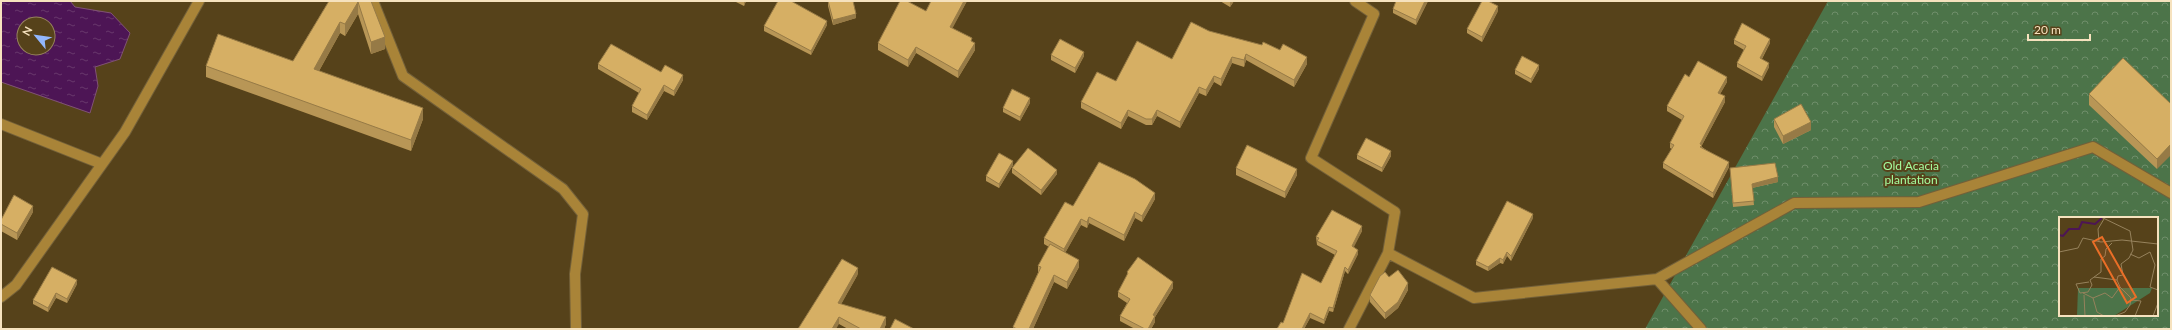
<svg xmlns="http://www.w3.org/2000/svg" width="2172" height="330" font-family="Lato,sans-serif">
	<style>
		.forest { fill: url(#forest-crowns); fill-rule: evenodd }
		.water { fill: url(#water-ripples); stroke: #805274; fill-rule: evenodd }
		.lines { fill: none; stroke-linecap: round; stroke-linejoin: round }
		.minor-casing { stroke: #736039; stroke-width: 12 }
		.minor { stroke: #a98438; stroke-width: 10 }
		.wall { fill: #b89656 }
		.shaded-wall { fill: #967a46 }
		.building { fill: #d6af64; stroke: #967a46 }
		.labels { text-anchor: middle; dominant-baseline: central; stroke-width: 4; stroke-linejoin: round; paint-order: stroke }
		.park-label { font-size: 12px; fill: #a5fc9e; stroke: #56421a }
		.inset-river { fill: none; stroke: #4d1555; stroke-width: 2 }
		.inset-road { fill: none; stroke: #96825c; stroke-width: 1 }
		.view { fill: #ea6e27; fill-opacity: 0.15; stroke: #ea6e27; stroke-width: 2 }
		.inset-edge { fill: none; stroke: #f6e2be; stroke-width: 2 }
	</style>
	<defs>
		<pattern id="forest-crowns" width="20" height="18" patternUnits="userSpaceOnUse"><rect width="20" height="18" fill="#4c7449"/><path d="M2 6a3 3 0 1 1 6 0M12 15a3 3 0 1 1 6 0" fill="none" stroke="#6f8e6a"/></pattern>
		<pattern id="water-ripples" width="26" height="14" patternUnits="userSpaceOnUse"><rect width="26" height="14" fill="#4d1555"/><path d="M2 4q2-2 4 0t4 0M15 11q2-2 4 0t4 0" fill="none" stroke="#67376c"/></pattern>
	</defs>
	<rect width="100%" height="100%" fill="#56421a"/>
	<!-- forest -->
	<path class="forest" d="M1828,1H2171V329H1645ZM2060,218H2157V315H2060Z"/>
	<!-- water -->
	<path class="water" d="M1,1H70L75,7L111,13L130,33L120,59L95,67L98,86L90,113L1,82ZM24,24H48V48H24Z"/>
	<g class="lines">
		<!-- minor casing -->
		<g class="minor-casing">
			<path id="minor" d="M373,1L403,76L563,189L583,214L575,274L576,329
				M1355,1L1374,14L1311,158L1395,212L1388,253
				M1,124L102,164
				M1657,279L1701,329
				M1,297L16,285L125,132L199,1
				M1349,329L1388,253L1474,298L1657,279L1794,203L1919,202L2093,147L2171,193"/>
		</g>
		<!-- minor -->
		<use href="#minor" class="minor"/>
	</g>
	<!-- wall -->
	<path class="wall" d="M329,1H371L385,49L371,54L358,14L345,36L340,33L319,71L423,119L411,151L206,77V66L293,61Z
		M734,1H746L744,6Z
		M828,1L856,18L833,25L828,6Z
		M967,1L952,28L972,42L975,50L958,78L916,53L908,67L878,50V43L926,11Z
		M1220,1H1234L1230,7Z
		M1428,1L1416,25L1393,13V9Z
		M1498,11L1482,42L1467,33V29Z
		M827,25L811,55L764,31V26Z
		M1209,31L1307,64L1294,87L1246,60L1244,67L1232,63L1221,86L1214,82L1206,96L1199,93L1180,128L1157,116L1152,125H1146L1128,116L1121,129L1081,108V102L1116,81L1172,59Z
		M1734,40L1770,43L1762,59L1769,67L1762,81L1737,67V63L1744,50L1734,44Z
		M1051,55L1084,56L1075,73L1051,60Z
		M598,64L661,72L683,80L674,96L664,91L647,120L632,112V106L639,93L598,69Z
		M1539,69L1531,83L1515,74V70Z
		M1689,77L1727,82L1720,94L1725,102L1702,145V147L1729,167L1713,198L1663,168V163L1672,149L1670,148V143L1682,120L1667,111V106Z
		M2089,94L2171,104L2157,169L2089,105Z
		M1030,103L1020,121L1003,112V108Z
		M1774,119L1811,130L1783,144L1774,127Z
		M1357,155L1391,156L1382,172L1357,159Z
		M1013,165L999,188L986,181V176Z
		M1012,168L1057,174L1041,195L1012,173Z
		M1236,168L1297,175L1285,198L1236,175Z
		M1730,168L1778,182L1752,188L1754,205L1733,207Z
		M1155,199L1142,222L1135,218L1124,241L1089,223L1087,228L1081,225L1065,253L1079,267L1067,289L1054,282L1033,329H1013V327L1038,273V266L1049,247L1044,244V238L1073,206Z
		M33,212L17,240L1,231V220Z
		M1533,218L1511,261L1507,256L1503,264L1500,263L1488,271L1476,265V261Z
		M1362,231L1353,247L1358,254L1348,274L1345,271L1333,312L1329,311L1324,324L1310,318L1304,329H1277L1321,283L1335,255L1317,245L1316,237Z
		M1127,272L1173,288L1155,317V322L1151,329H1135L1120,321V316L1127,303L1118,297V292L1127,276Z
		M858,274L841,304L886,324L884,329H848L839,324L798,329Z
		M1389,277L1408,290L1398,308L1385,319L1370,302V295Z
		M77,284L67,303L56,298L48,312L33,304V300Z"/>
	<!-- shaded-wall -->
	<path class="shaded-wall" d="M744,1H746L744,6Z
		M964,1H967L950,33V27Z
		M1231,1H1234L1230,7V2Z
		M1425,1H1428L1416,25V20Z
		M358,2V14L345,36V24Z
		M1498,6V11L1482,42V37Z
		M856,14V18L833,25V20Z
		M827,21V25L811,55V51Z
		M340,22V33L314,80V69Z
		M385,37V49L371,54V42Z
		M1770,39V43L1760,62V58Z
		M975,43V50L958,78V71Z
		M916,47V53L908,67V60Z
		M1084,52V56L1075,73V68Z
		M1246,54V60L1244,67V60Z
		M1232,57V63L1221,86V79Z
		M1307,57V64L1294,87V80Z
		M1769,63V67L1762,81V77Z
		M1539,65V69L1531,83V79Z
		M683,75V80L674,96V91Z
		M1214,76V82L1206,96V90Z
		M1727,77V82L1718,98V93Z
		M664,85V91L647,120V115Z
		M1199,87V93L1180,128V122Z
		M1725,96V102L1702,145V150L1700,144Z
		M1030,98V103L1020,121V117Z
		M423,108V119L411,151V140Z
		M1128,110V116L1121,129V123Z
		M1157,110V116L1152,125V119Z
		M1811,122V130L1783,144V136Z
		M2171,144V155L2157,169V159Z
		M1391,151V156L1382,172V168Z
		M1013,161V165L999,188V184Z
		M1729,162V167L1713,198V193Z
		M1297,169V175L1285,198V192Z
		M1057,170V174L1041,195V190Z
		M1778,177V182L1752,188V184Z
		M1155,193V199L1142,222V216Z
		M33,206V212L17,240V233Z
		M1135,212V218L1124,241V235Z
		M1533,214V218L1511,261V256Z
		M1089,217V223L1087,228V222Z
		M1081,219V225L1064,255V249Z
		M1362,226V231L1352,251V246Z
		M1358,250V254L1348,274V270Z
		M1507,252V256L1503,264V260Z
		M1500,258V263L1488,271V267Z
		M1079,260V267L1067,289V282Z
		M1345,267V271L1333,312V308Z
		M858,268V274L838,310V303Z
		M1054,275V282L1033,329H1029Z
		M77,280V284L67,303V299Z
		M1173,282V288L1155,317V322L1151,329H1148L1153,315Z
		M1408,283V290L1398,308L1385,319V313Z
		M56,293V298L48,312V308Z
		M1329,307V311L1324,324V320Z
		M1310,313V318L1304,329H1302Z
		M839,317V324L836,329H832Z
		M886,317V324L884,329H880Z"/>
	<!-- building -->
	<path class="building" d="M329,1H371L385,37L371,42L358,2L345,24L340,22L314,69L423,108L411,140L206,66L218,34L293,61Z
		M778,1H791L827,21L811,51L764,26Z
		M828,1H853L856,14L833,20Z
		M900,1H907L926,11L931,1H964L950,27L972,38L971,41L975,43L958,71L916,47L908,60L878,43Z
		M1396,1H1425L1416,20L1393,9Z
		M1482,1H1488L1498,6L1482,37L1467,29Z
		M1191,22L1209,31L1262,45L1263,42L1280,50L1283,44L1307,57L1294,80L1246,54L1244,60L1232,57L1221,79L1214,76L1206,90L1199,87L1180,122L1157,110L1152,119H1146L1128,110L1121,123L1081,102L1097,72L1116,81L1137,41L1172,59Z
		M1742,23L1770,39L1760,58L1769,63L1762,77L1737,63L1746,46L1734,40Z
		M1060,39L1084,52L1075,68L1051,55Z
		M611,44L661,72L665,65L683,75L674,91L664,85L647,115L632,106L641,89L598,64Z
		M1522,56L1539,65L1531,79L1515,70Z
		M2123,58L2171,104V144L2157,159L2089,94Z
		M1698,61L1727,77L1718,93L1725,96L1700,144L1702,145L1700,147L1729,162L1713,193L1663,163L1674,145L1670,143L1684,116L1667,106L1685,74L1689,77Z
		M1012,89L1030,98L1020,117L1003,108Z
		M1801,104L1811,122L1783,136L1774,119Z
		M1366,138L1391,151L1382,168L1357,155Z
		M1247,145L1297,169L1285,192L1236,168Z
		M1028,148L1057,170L1041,190L1012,168Z
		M999,153L1013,161L999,184L986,176Z
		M1099,162L1135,179L1155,193L1142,216L1135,212L1124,235L1089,217L1087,222L1081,219L1064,249L1044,238L1065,202L1073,206Z
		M1775,163L1778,177L1752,184L1754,201L1733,203L1730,168Z
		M14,195L33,206L17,233L1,224V220Z
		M1507,201L1533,214L1511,256L1507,252L1503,260L1500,258L1488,267L1476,261Z
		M1332,210L1362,226L1352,246L1358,250L1348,270L1345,267L1333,308L1329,307L1324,320L1310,313L1302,329H1277L1281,322L1283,323L1302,273L1321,283L1337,251L1317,241L1319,238L1316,237Z
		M1050,244L1079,260L1067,282L1054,275L1029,329H1017L1013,327L1041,267L1038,266Z
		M1138,257L1173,282L1153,315L1155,316L1148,329H1145L1120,316L1130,299L1118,292L1128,273L1127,272Z
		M842,259L858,268L838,303L886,317L880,329H861L839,317L832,329H798Z
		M52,267L77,280L67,299L56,293L48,308L33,300Z
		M1398,270L1408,283L1398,302L1385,313L1370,295L1380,276L1385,272L1389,277Z
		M895,319L914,329H890Z"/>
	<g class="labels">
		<!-- park labels -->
		<g class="park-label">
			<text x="1911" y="165">Old Acacia<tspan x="1911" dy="14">plantation</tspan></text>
		</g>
	</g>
	<!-- overview -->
	<g transform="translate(2059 217)">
		<rect width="99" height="99" fill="#56421a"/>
		<path d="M19,71H93L91,76L55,99H18Z" fill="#4c7449"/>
		<path class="inset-river" d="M0,18L4,19L10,12H20L23,5L36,7L43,1"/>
		<path class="inset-road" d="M42,0L71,14L74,33L70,41L62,47L64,58L59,59L58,63M40,25L39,12L45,2M0,35L19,31L24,21L42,25L63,23L99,27M71,37L80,41L91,35L96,48L91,70L99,73M35,60L58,63L61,70L72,81L71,88L66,95L56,99M30,65L17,67L21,76L29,75L33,68L31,63L42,55V42L46,39L47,32L53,26M24,76L34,81L46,76L53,81L61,70M25,78L26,99M34,81L38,95L45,99M72,83L82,84L76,99M94,99L99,86"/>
		<path class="view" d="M43,20L77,80L68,86L34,25Z"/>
		<rect width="99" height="99" class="inset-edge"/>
	</g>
	<!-- border -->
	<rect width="2172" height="330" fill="none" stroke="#f6e2be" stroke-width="4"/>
	<!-- north arrow -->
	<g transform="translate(36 36) rotate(299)"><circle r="19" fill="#56421a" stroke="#96825c"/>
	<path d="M0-3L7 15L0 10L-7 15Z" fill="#92b7fd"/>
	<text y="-6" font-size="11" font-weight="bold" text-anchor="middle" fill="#f6e2be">N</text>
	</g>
	<!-- scale -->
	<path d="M2028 34v6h62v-6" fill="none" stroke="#f6e2be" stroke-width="2"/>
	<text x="2034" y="34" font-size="12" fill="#f6e2be" stroke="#56421a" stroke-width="3" paint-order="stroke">20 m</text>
</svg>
